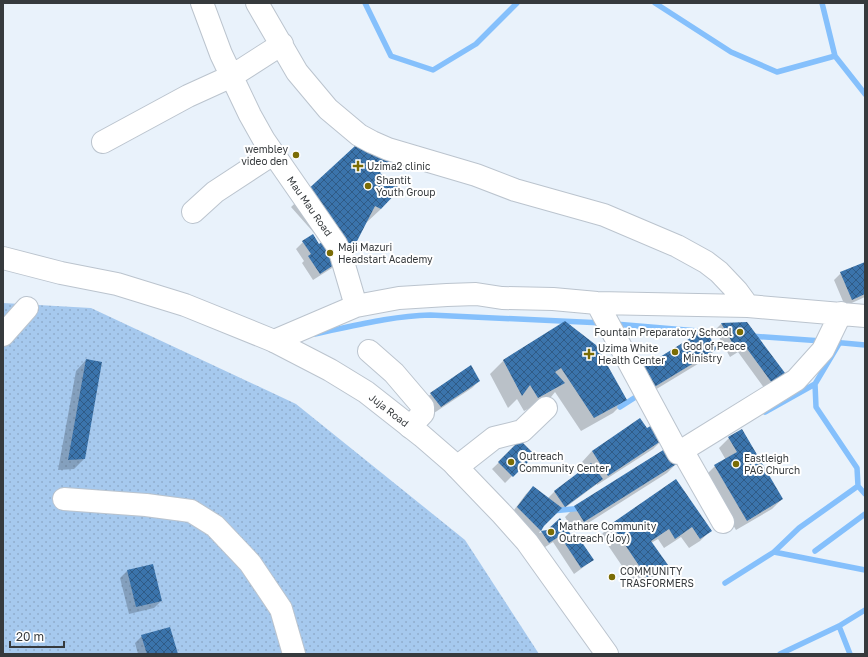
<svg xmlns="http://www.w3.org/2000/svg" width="868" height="657" font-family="'Golos Text',sans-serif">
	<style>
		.grass { fill: url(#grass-dots) }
		.shadow { fill: #0003 }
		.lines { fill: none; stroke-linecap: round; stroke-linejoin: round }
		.stream { stroke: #85c0fc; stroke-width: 5.5 }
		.building { fill: url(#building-cross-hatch) }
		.minor-casing { stroke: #bbc4ce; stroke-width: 24 }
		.major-casing { stroke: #bbc4ce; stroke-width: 24 }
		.minor { stroke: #fff; stroke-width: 22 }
		.major { stroke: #fff; stroke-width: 22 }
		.poi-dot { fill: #7a6c05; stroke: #fff; stroke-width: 1.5 }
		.labels { text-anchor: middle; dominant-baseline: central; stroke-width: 4; stroke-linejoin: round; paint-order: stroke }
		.poi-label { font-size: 10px; fill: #363a3d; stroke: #fff; text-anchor: start }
		.street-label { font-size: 10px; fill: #363a3d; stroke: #fff }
	</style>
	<defs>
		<pattern id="grass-dots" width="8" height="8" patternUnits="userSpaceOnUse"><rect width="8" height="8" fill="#a6c9ee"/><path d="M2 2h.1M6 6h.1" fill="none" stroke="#90adcd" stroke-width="1.8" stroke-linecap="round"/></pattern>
		<pattern id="building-cross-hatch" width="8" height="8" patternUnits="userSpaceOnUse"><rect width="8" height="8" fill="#3b74ac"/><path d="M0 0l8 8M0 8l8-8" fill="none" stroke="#305b86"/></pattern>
	</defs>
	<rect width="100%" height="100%" fill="#e9f2fb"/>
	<!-- grass -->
	<path class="grass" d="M3,303L91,308L296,404L465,540L539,654H3Z"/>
	<!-- shadow -->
	<path class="shadow" d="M379,173L381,209L367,222L366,221L352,249L332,268L313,280L302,263L304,261L296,249L303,242L319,245L323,243L291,207L305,194Z
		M865,263V297L845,306L834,280L841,273Z
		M565,322L626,400L613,413L581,431L555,392L551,397L524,411L517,399L508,408L490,374L503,361Z
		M747,323L783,373L765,389L738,352L730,357L715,330L721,324Z
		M705,330L716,349L706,359L640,399Z
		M86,360L84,459L74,469L58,470L76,371Z
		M479,381L472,388L434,413L424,400L431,394Z
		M640,420L646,430L663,439L653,449L597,485V484L558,513L557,512L543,526L539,533L547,531L560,520L577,545L592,560L585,566L574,574L553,542L542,549L511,514L526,494L533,487L548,498L554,492L586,468L582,462L592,451Z
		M729,438L782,499L772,509L736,530L705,476L715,466L726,460L719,448Z
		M520,442L533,455L505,483L492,469Z
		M677,463L667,473L574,532L565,517L575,507Z
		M676,481L710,531L700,541L689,548L681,537L664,548L658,539L651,543L666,565L656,575L637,588L601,535L611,525Z
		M152,565L161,601L154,608L129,614L120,578L127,571Z
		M142,636L177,654H138L135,643Z"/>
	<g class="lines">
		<!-- stream -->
		<path class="stream" d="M365,3L391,56L433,70L476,44L517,3
			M655,3L731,52L777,72L835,56L865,94
			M822,3L835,56
			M615,324L734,334
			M315,334C354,326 391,316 430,315L603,323
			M751,336L822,341
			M832,342L865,345
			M620,407L642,393
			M765,412L815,384L840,342
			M858,486L865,494
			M552,511L583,508
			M815,551L865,514
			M774,552L865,570
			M725,583L774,552L799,528L858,486L857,468L816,407L815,384
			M839,626L850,654
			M780,654L839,626L865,610"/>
	</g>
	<!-- building -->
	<path class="building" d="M355,146L390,160L380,173L401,188L381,209L375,206L353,249L304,193Z
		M313,234L319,244L322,242L340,261L320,274L308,256L311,254L302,241Z
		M865,262V294L852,300L840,272Z
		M565,321L596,345L627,400L594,418L561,368L555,372L565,383L538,398L530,385L522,396L503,360Z
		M747,322L785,373L772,383L745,346L737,351L721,323Z
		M705,329L717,349L651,389L639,370Z
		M86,359L102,362L85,459L68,460Z
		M471,365L480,381L441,407L430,393Z
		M640,418L647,428L654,424L664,439L608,476L592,451Z
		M742,429L783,499L747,521L714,465L737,452L728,437Z
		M520,440L535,455L513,477L498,462Z
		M668,447L678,463L584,522L574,506Z
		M591,463L603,479L565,507L554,491Z
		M676,479L712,531L700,539L692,527L675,539L669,529L651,541L668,565L648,579L611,524Z
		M533,486L562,508L544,526L541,531L517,507Z
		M560,518L577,544L581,541L594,560L581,568L560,536L549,543L541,531L547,530Z
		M153,564L162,601L136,607L127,570Z
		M170,627L178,654H147L141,635Z"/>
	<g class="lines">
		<!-- minor casing -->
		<g class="minor-casing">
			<path id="minor" d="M202,3L221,54L250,115L264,140L336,244L341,255L356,306
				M257,3L297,72L328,109L359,135L372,142L388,149L476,175L515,190L604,215L677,246L706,262L719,272L737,291L748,306
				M103,142L188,96L232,76L282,44
				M193,212L215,192L273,154
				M597,303L678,453L796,380L823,350L841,313
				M3,335L27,308
				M274,341L356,306L399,298L447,295L476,294L502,298L553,299L597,303L748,306L865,316
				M369,351L394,373L423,407V413L410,427
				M682,450L723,522
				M457,467L494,438L522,431L546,408
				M64,499L146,505L191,511L215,526L250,563L281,609L294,654"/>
		</g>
		<!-- major casing -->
		<g class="major-casing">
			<path id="major" d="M3,258L61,273L117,284L185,305L274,341L330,370L366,392L422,436L452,462L502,514L527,542L607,654"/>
		</g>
		<!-- minor -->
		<use href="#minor" class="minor"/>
		<!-- major -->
		<use href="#major" class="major"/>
	</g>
	<!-- markers -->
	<g class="poi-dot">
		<circle cx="296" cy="155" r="4"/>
		<path d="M356 160h4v4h4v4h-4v4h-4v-4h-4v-4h4z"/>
		<circle cx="368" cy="186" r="4"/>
		<circle cx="330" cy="253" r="4"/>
		<circle cx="740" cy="332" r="4"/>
		<circle cx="675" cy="352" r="4"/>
		<path d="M587 348h4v4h4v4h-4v4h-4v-4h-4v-4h4z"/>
		<circle cx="511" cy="462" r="4"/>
		<circle cx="736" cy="464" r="4"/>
		<circle cx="551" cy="532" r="4"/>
		<circle cx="612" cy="577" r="4"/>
	</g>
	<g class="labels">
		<!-- poi labels -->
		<g class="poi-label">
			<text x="288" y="149" text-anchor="end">wembley<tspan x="288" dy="12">video den</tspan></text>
			<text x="367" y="166">Uzima2 clinic</text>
			<text x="376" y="180">Shantit<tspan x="376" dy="12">Youth Group</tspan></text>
			<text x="338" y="247">Maji Mazuri<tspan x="338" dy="12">Headstart Academy</tspan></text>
			<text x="732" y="332" text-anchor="end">Fountain Preparatory School</text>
			<text x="683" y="346">God of Peace<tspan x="683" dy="12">Ministry</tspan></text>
			<text x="598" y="348">Uzima White<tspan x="598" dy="12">Health Center</tspan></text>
			<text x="519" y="456">Outreach<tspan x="519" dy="12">Community Center</tspan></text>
			<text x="744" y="458">Eastleigh<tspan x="744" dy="12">PAG Church</tspan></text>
			<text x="559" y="526">Mathare Community<tspan x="559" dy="12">Outreach (Joy)</tspan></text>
			<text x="620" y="571">COMMUNITY<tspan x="620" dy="12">TRASFORMERS</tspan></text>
		</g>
		<!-- street labels -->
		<g class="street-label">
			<text transform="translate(310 206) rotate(55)">Mau Mau Road</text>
			<text transform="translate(389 410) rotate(38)">Juja Road</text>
		</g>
	</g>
	<!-- border -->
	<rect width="868" height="657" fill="none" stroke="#363a3d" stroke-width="8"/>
	<!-- scale -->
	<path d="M10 641v6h54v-6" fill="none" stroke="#363a3d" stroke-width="2"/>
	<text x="16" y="641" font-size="12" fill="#363a3d" stroke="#ffffff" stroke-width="3" paint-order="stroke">20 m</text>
</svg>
